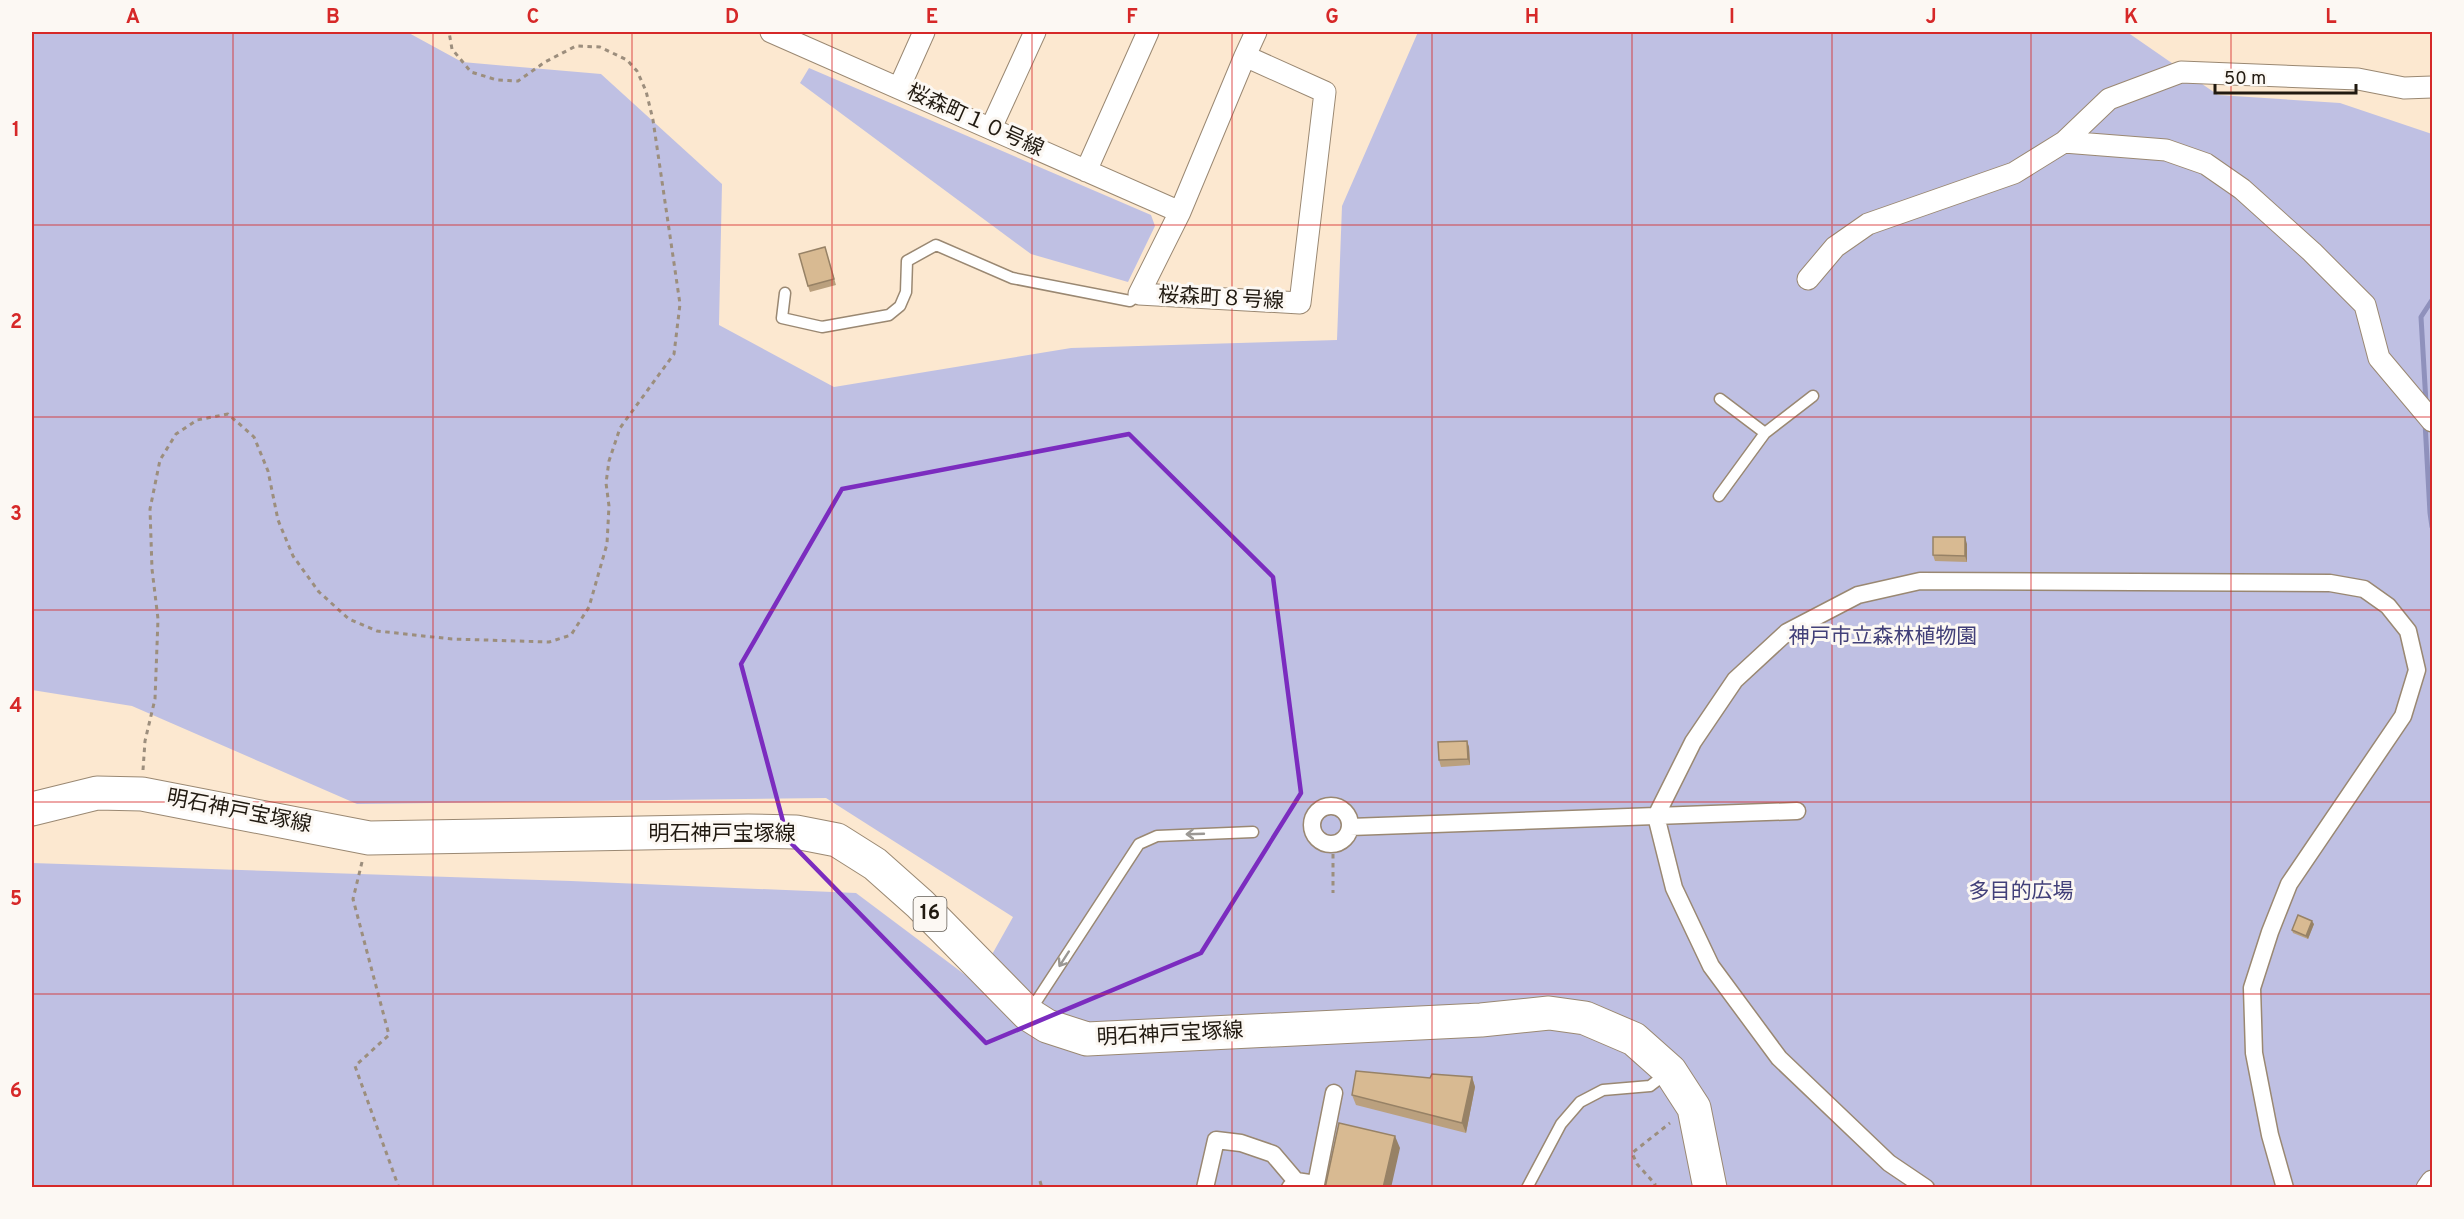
<svg xmlns="http://www.w3.org/2000/svg" width="2464" height="1219" font-family="Overpass,'Noto Sans JP',sans-serif">
	<style>
		.green { fill: #bfc0e3 }
		.lines { fill: none; stroke-linecap: round; stroke-linejoin: round }
		.stream { stroke: #8f91bc; stroke-width: 5 }
		.service-casing { stroke: #9a8872; stroke-width: 13 }
		.pedestrian-casing { stroke: #9a8872; stroke-width: 19 }
		.minor-casing { stroke: #9a8872; stroke-width: 23 }
		.primary-casing { stroke: #9a8872; stroke-width: 35 }
		.path { stroke: #9c8e7d; stroke-width: 3; stroke-dasharray: 4.5 4.5; stroke-linecap: butt }
		.service { stroke: #fff; stroke-width: 10 }
		.pedestrian { stroke: #fff; stroke-width: 16 }
		.minor { stroke: #fff; stroke-width: 21 }
		.primary { stroke: #fff; stroke-width: 33 }
		.wall { fill: #baa07e }
		.shaded-wall { fill: #978266 }
		.building { fill: #d8ba92; stroke: #978266; stroke-width: 1.5 }
		.oneway { stroke: #9b9894 }
		.marked { fill: none; stroke: #7b2cbf; stroke-width: 4.5; stroke-linejoin: round }
		.grid { fill: none; stroke: #d62828; stroke-width: 1.5; stroke-opacity: 0.55 }
		.labels { text-anchor: middle; dominant-baseline: central; stroke-width: 6; stroke-linejoin: round; paint-order: stroke }
		.shield { fill: #fcf8f3; stroke: #635d55; stroke-width: 1.5 }
		.shield-label { font-size: 20px; font-weight: bold; fill: #211a11 }
		.street-label { font-size: 21px; fill: #211a11; stroke: #fcf8f3 }
		.park-label { font-size: 21px; fill: #424079; stroke: #fcf8f3 }
		.neatline { fill: none; stroke: #d62828; stroke-width: 2 }
		.grid-label { font-size: 20px; text-anchor: middle; font-weight: bold; fill: #d62828 }
	</style>
	<rect width="100%" height="100%" fill="#fce8d0"/>
	<!-- green -->
	<path class="green" d="M32,32H407L462,62L601,74L722,184L719,325L834,387L1071,348L1337,340L1342,206L1418,32H2127L2218,95L2340,103L2432,134V1187H32V863L571,881L856,893L976,983L1013,917L826,798L357,804L132,706L32,690Z
		M809,68L1151,215L1155,226L1128,282L1031,254L800,83Z"/>
	<g class="lines">
		<!-- stream -->
		<path class="stream" d="M2426,403L2421,317L2432,300
			M2425,422L2430,513L2432,527"/>
		<!-- service casing -->
		<g class="service-casing">
			<path id="service" d="M785,293L782,318L822,327L889,315L900,306L906,292L907,261L936,245L1012,278L1130,301L1139,294
				M1720,399L1765,433
				M1719,496L1765,433L1813,396
				M1030,1011L1139,844L1157,836L1253,832
				M1527,1188L1561,1124L1580,1102L1603,1090L1650,1086L1667,1073"/>
		</g>
		<!-- pedestrian casing -->
		<g class="pedestrian-casing">
			<path id="pedestrian" d="M1312 825a19 19 0 1 1 38 0a19 19 0 1 1-38 0Z
				M1350,827L1797,811
				M1205,1188L1216,1140L1241,1143L1273,1154L1296,1181
				M1290,1188L1296,1181L1316,1184L1334,1093
				M1926,1188L1889,1163L1779,1058L1711,966L1674,888L1656,816L1693,742L1735,680L1787,632L1858,595L1920,581L2330,583L2364,589L2388,606L2408,631L2417,670L2403,716L2289,884L2270,932L2252,988L2254,1053L2270,1135L2285,1188"/>
		</g>
		<!-- minor casing -->
		<g class="minor-casing">
			<path id="minor" d="M771,32L1180,212
				M1245,56L1325,92L1300,303L1139,294L1180,212L1245,56L1256,32
				M899,88L924,32
				M991,128L1035,32
				M2064,142L2166,150L2206,164L2242,189L2312,252L2365,305L2379,358L2432,421
				M1086,171L1148,32
				M1808,279L1835,247L1868,224L2014,173L2064,142L2109,99L2181,72L2358,79L2404,88L2432,87
				M2427,1188L2432,1181"/>
		</g>
		<!-- primary casing -->
		<g class="primary-casing">
			<path id="primary" d="M32,809L97,793L142,794L369,838L748,831L796,832L837,840L875,864L920,904L1028,1014L1047,1026L1087,1039L1481,1020L1549,1013L1585,1018L1634,1039L1670,1071L1694,1108L1710,1188"/>
		</g>
		<!-- path -->
		<path class="path" d="M143,770L145,741L155,699L158,619L152,569L150,509L160,460L176,434L197,420L228,414L254,437L268,471L278,520L293,556L319,592L349,619L377,631L452,639L549,642L571,635L589,607L607,544L609,506L606,483L609,461L620,428L674,354L680,304L653,120L646,91L637,71L627,60L600,47L576,46L545,62L518,81L497,80L471,72L452,49L449,32
			M1333,845V893
			M362,862L353,899L389,1035L355,1066L399,1188
			M1040,1181L1042,1188
			M1654,1188L1655,1184L1637,1164L1632,1153L1670,1123"/>
		<!-- service -->
		<use href="#service" class="service"/>
		<!-- pedestrian -->
		<use href="#pedestrian" class="pedestrian"/>
		<!-- minor -->
		<use href="#minor" class="minor"/>
		<!-- primary -->
		<use href="#primary" class="primary"/>
	</g>
	<!-- wall -->
	<path class="wall" d="M825,247L836,285L810,292L808,286Z
		M1967,544V562L1935,561L1933,555Z
		M1467,741L1469,747L1470,765L1441,767L1439,760Z
		M2314,924L2308,939L2293,933L2292,930Z
		M1472,1077L1475,1087L1466,1133L1356,1105L1352,1095L1430,1078Z"/>
	<!-- shaded-wall -->
	<path class="shaded-wall" d="M1965,537L1967,544V562L1965,556Z
		M1467,741L1469,747L1470,765L1468,759Z
		M2312,921L2314,924L2308,939L2306,936Z
		M1472,1077L1475,1087L1466,1133L1462,1123Z
		M1395,1136L1400,1148L1391,1188H1383Z"/>
	<!-- building -->
	<path class="building" d="M825,247L834,279L808,286L799,254Z
		M1933,537H1965V556L1933,555Z
		M1467,741L1468,759L1439,760L1438,742Z
		M2298,915L2312,921L2306,936L2292,930Z
		M1356,1071L1430,1078L1432,1074L1472,1077L1462,1123L1352,1095Z
		M1339,1123L1395,1136L1383,1188H1325Z"/>
	<!-- one-way arrows -->
	<defs><path id="oneway-shaft" d="M-6 0H5M1.5-3L5.5 0L1.5 3" fill="none" stroke-width="1.6" stroke-linecap="round" stroke-linejoin="round" transform="scale(1.5)"/></defs>
	<g class="oneway">
		<use href="#oneway-shaft" transform="translate(1195 834) rotate(178)"/>
		<use href="#oneway-shaft" transform="translate(1064 959) rotate(123)"/>
	</g>
	<!-- marked area -->
	<path class="marked" d="M1129,434L1273,577L1301,793L1201,953L986,1043L788,840L741,664L842,489Z"/>
	<!-- grid -->
	<path class="grid" d="M233,32V1188M433,32V1188M632,32V1188M832,32V1188M1032,32V1188M1232,32V1188M1432,32V1188M1632,32V1188M1832,32V1188M2031,32V1188M2231,32V1188M32,225H2432M32,417H2432M32,610H2432M32,802H2432M32,994H2432"/>
	<g class="labels">
		<!-- shield labels -->
		<rect class="shield" x="913.5" y="897" width="33" height="34" rx="4.5"/>
		<g class="shield-label">
			<text x="930" y="914">16</text>
		</g>
		<!-- street labels -->
		<g class="street-label">
			<text transform="translate(975 121) rotate(24)">桜森町１０号線</text>
			<text transform="translate(1221 299) rotate(3)">桜森町８号線</text>
			<text transform="translate(239 812) rotate(11)">明石神戸宝塚線</text>
			<text x="722" y="834">明石神戸宝塚線</text>
			<text transform="translate(1170 1035) rotate(-3)">明石神戸宝塚線</text>
		</g>
		<!-- park labels -->
		<g class="park-label">
			<text x="1883" y="637">神戸市立森林植物園</text>
			<text x="2021" y="892">多目的広場</text>
		</g>
	</g>
	<!-- border -->
	<rect width="2464" height="1219" fill="none" stroke="#fcf8f3" stroke-width="66"/>
	<!-- scale -->
	<path d="M2215 84v9h141v-9" fill="none" stroke="#211a11" stroke-width="3"/>
	<text x="2224" y="84" font-size="18" fill="#211a11" stroke="#fcf8f3" stroke-width="4.5" paint-order="stroke">50 m</text>
	<rect x="33" y="33" width="2398" height="1153" class="neatline"/>
	<g class="grid-label">
		<text x="133" y="23">A</text>
		<text x="333" y="23">B</text>
		<text x="533" y="23">C</text>
		<text x="732" y="23">D</text>
		<text x="932" y="23">E</text>
		<text x="1132" y="23">F</text>
		<text x="1332" y="23">G</text>
		<text x="1532" y="23">H</text>
		<text x="1732" y="23">I</text>
		<text x="1931" y="23">J</text>
		<text x="2131" y="23">K</text>
		<text x="2331" y="23">L</text>
		<text x="16" y="136">1</text>
		<text x="16" y="328">2</text>
		<text x="16" y="520">3</text>
		<text x="16" y="712">4</text>
		<text x="16" y="905">5</text>
		<text x="16" y="1097">6</text>
	</g>
</svg>
